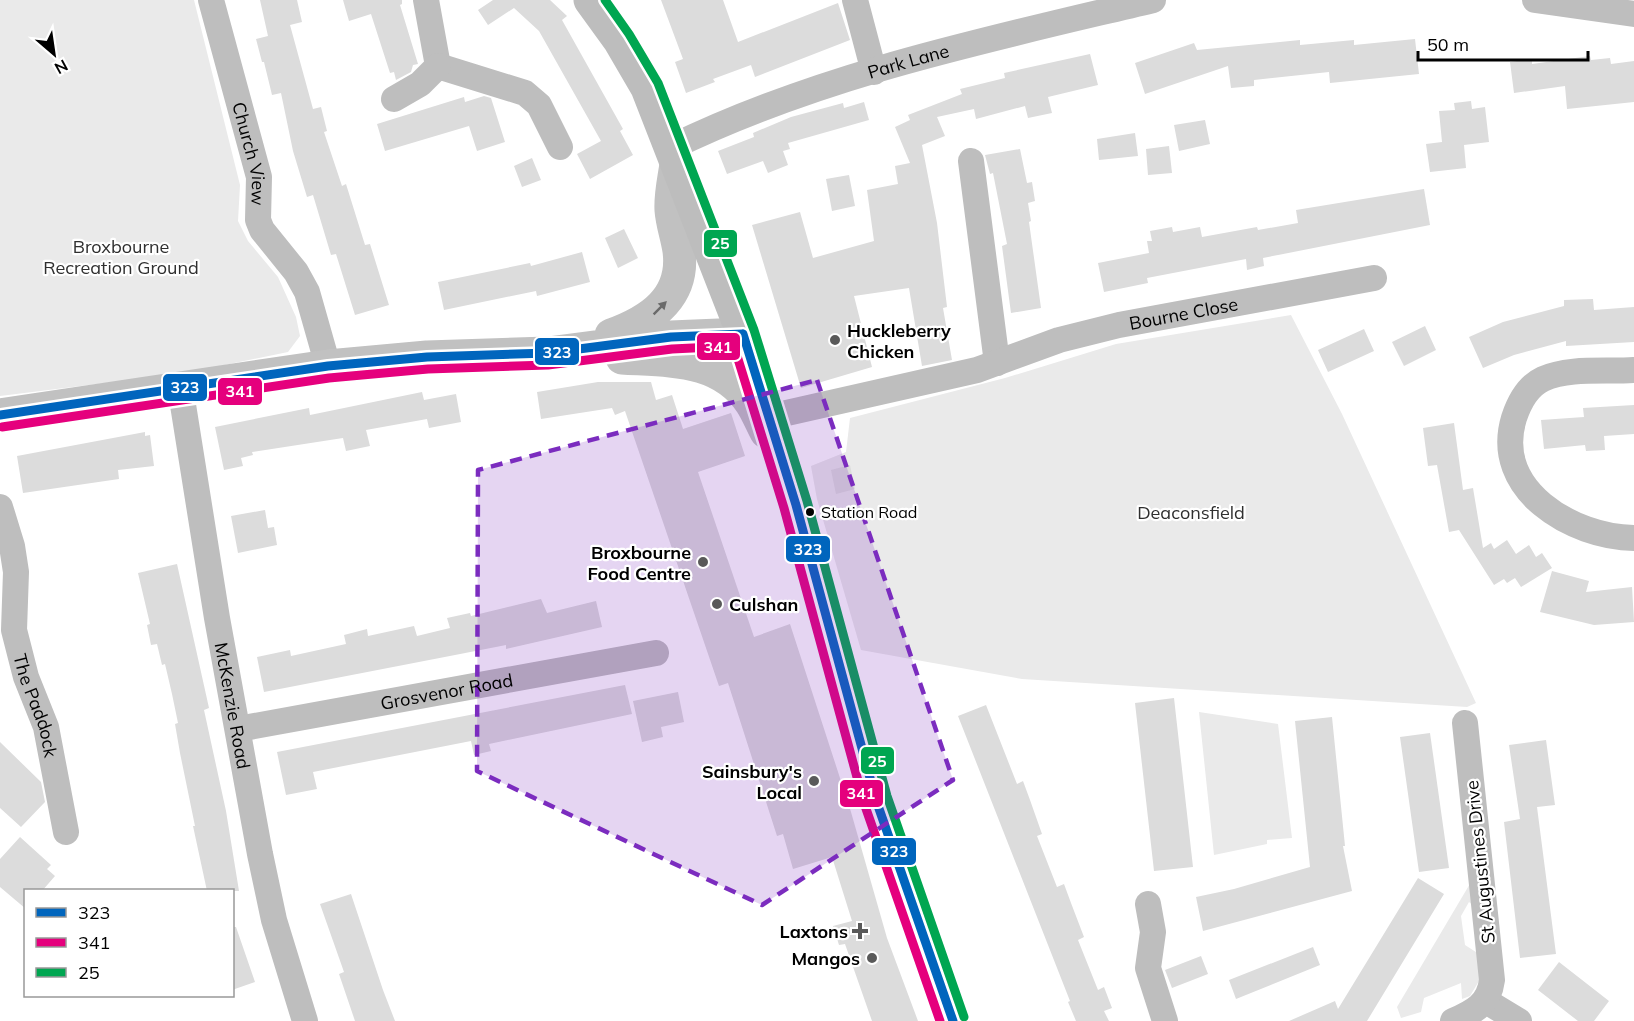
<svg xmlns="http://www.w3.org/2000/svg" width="1634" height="1021" font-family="Mulish,sans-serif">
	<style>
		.green { fill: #eaeaea }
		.building { fill: #dcdcdc }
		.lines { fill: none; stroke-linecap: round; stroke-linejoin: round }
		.minor { stroke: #bebebe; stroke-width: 26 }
		.secondary { stroke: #c1c1c1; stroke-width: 33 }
		.primary { stroke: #bdbdbd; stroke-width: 33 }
		.bus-1-casing { stroke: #fff; stroke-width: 14 }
		.bus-2-casing { stroke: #fff; stroke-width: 14 }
		.bus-3-casing { stroke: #fff; stroke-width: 14 }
		.bus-1 { stroke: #0065bd; stroke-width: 9 }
		.bus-2 { stroke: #e5007d; stroke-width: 9 }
		.bus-3 { stroke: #00a651; stroke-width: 9 }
		.oneway { fill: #6a6a6a }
		.marked { fill: #7b2cbf; fill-opacity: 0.2; stroke: #7b2cbf; stroke-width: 4.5; stroke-dasharray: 12 8; stroke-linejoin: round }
		.poi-dot { fill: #595959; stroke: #fff; stroke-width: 2 }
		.bus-dot { fill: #000; stroke: #fff; stroke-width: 2 }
		.labels { text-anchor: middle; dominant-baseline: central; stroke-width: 4.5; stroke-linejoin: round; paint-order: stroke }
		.bus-label { font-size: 16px; fill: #000; stroke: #fff; text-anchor: start }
		.street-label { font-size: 18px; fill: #000; stroke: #fff }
		.park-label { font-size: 18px; fill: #2f2f2f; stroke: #fff }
		.poi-label { font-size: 18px; font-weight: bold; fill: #000; stroke: #fff; text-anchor: end }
		.line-badge { stroke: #fff; stroke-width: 2 }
		.badge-label { font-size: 16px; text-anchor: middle; font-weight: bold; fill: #fff }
	</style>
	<rect width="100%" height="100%" fill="#fff"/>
	<!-- green -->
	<path class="green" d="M0,0H194L240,185L238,221L248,241L278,277L296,317L300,336L288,352L186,373L0,396Z
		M1291,315L1342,414L1476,703L1467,707L1022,679L861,650L817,499L811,466L846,452L850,418L1005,378L1116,344Z
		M1199,712L1278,724L1292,838L1267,840V844L1214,855Z
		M1471,882L1475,907L1469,902L1461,916L1465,945L1479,954L1482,976L1470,996L1462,999L1461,983L1424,998L1421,1012L1401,1018L1397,1007Z"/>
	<!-- building -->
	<path class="building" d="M260,0H297L302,22L290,25L313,109L321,107L327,131L324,132L342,186L346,184L365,245L370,244L389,305L355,315L336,254L331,255L313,195L307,197L293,151L281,93L272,95L264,62H262L256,39L268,36Z
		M343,0H402V4L400,5L418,64L413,65L411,72L396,80L394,72L390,73L371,14L349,21Z
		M493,0H550L567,16L562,20L623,129L620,131L633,155L590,179L577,154L601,141L539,31L514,8L488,25L478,10Z
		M661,0H723L738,42L838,3L850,40L755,77L751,65L713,79L715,82L686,93L675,62L683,59Z
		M1415,39L1419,74L1330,83L1329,72L1254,80V86L1231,88L1228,66L1145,94L1135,63L1194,43L1197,50L1300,40V45L1354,40V45Z
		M1090,54L1098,85L1048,97L1052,113L1028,118L1025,106L976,119L974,109L937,117L945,136L922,145L937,223L947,307L943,308L952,360L922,366L909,288L854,296L872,367L801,388L752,225L800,212L813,258L874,241L867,190L898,184L895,166L910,163L895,127L910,120L908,115L962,94L960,89L1005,78L1004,73Z
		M1590,56L1591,60L1610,58L1611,64L1634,61V102L1567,109L1565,86L1514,93L1510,62L1532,59V64Z
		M484,96L491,98L505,142L477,151L469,126L385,151L377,124L464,97L465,102Z
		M1471,101L1472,109L1485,107L1489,142L1464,145L1466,168L1430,172L1426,144L1442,142L1439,111L1455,110L1454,103Z
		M864,102L869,120L788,143L790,149L783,151L788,165L768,173L763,161L727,174L718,151L754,137L753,133L791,117L843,103L844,108Z
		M1205,120L1210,144L1179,151L1174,125Z
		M1135,133L1138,156L1099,160L1097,139Z
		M1169,146L1172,173L1148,175L1146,149Z
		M1020,149L1027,183L1032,182L1035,201L1028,203L1031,221L1029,222L1041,308L1011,313L1002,246L1007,244L993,173L990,174L985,155Z
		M532,158L541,180L522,187L514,166Z
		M849,175L855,206L832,211L826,179Z
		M1424,189L1430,225L1263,258L1264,266L1247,270L1246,259L1147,278L1148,283L1104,292L1098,263L1149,253L1147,241H1152L1150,231L1172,227L1173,232L1200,227L1202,237L1257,227L1258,230L1298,223L1296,210Z
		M624,229L638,258L618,268L605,238Z
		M582,252L590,282L537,296L536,291L444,310L438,282L530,263L531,266Z
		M1593,299L1594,310L1634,307V342L1566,346V341L1514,355L1483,368L1469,337L1503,322L1564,306V300Z
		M1425,326L1436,350L1404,366L1392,342Z
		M1364,329L1374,351L1328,372L1318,350Z
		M598,382H651L656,400L672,395L683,429L731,413L745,456L698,472L754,637L790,624L851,812L887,938L918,1021H872L845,944L839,945L833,926L852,921L832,857L793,869L783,834L777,836L728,683L719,686L625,411L615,415L612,408L541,419L537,392Z
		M422,392L424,400L456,394L461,422L429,428L427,419L366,430L370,446L346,451L343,438L252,452L253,455L241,458L243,466L224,470L215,427L309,408L310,415Z
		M1634,405V434L1604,436L1605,450L1586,451L1585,445L1544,449L1541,420L1584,417L1583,408Z
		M1454,423L1463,490L1473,488L1483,548L1491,543L1494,549L1507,540L1516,554L1529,545L1536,557L1542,553L1552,568L1521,587L1515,578L1507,583L1504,579L1494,585L1459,530L1449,532L1437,465L1428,466L1423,428Z
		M145,432V436L150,435L154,466L118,470L119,479L23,493L17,456Z
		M850,465L855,489L836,494L831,470Z
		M265,510L268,528L274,527L277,545L238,553L231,516Z
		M177,564L209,708L204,710L226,811L239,891H207L193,826H195L180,753L175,724L178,723L172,694L165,664L162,665L157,644L151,645L147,625L150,624L138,573Z
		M1552,571L1589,581L1586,592L1632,587L1634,622L1594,625L1540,612Z
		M541,599L547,613L596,601L602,627L506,649V645L455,655L264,692L257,657L290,650L291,656L346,644L344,635L367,629L368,636L414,626L417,636L450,628L447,618L470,613L471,616Z
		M625,685L632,714L489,744L491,751L474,755L471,741L313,772L317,789L286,795L277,752Z
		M678,692L684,722L661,727L663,737L642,742L633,701Z
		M1174,698L1193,867L1154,871L1135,703Z
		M986,705L1017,784L1023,781L1030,800L1042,834L1037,836L1057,887L1064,884L1071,903L1084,937L1078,940L1098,990L1104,987L1112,1008L1104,1011L1109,1021H1076L1068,1002L1070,1001L958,716Z
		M1332,717L1345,846H1343L1352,891L1203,931L1196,897L1234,889L1310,867L1295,721Z
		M1430,733L1449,868L1419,872L1400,737Z
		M1546,740L1555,805L1537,807L1556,954L1520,958L1504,822L1520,819L1509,745Z
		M0,742L41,782L45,802L21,827L0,808Z
		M20,837L51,865L47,869L55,876L42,891H26V909L0,887V859Z
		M1418,878L1444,894L1367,1021H1289L1335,1001L1338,1009Z
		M351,894L383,990L395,1021H355L339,974L344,972L320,904Z
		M232,927H236L255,982L232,990Z
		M1313,947L1320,965L1236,999L1229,980Z
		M1201,956L1208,974L1172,988L1165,970Z
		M1559,962L1609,1001L1594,1021H1578L1538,990Z"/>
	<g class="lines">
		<!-- minor -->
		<g class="minor">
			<path id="s1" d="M211,0L259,177L258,220L262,230L296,272L307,292L328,366"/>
			<path d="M426,0L438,66"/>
			<path d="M855,0L874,72"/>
			<path d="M1535,0L1634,14"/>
			<path d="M438,66L525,93L539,105L560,147"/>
			<path d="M394,99L420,84L438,66"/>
			<path id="s2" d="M670,148C821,74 990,39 1153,0"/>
			<path d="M971,161L997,363"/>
			<path d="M1634,370C1606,372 1569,367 1543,379C1528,386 1519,403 1514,418C1492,490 1572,537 1634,538"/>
			<path id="s3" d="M180,386L217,618L260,854L274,920L305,1021"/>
			<path id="s4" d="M769,417L977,370L1059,340L1119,325L1374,278"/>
			<path id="s5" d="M0,507L12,546L16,572L14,630L26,677L46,727L66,832"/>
			<path id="s6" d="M238,729L656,653"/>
			<path d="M1148,904L1153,932L1148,968L1165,1021"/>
			<path d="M1486,1001L1519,1021"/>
			<path d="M1453,1021C1474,1012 1489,1004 1492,980L1465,723"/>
		</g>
		<!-- secondary -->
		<path class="secondary" d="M611,335C650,321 685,298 679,251C677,237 672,224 671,210C670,195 674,179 676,164
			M622,358C671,361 721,358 751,403C757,412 761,423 766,432
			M0,415L328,366L427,357L548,353L671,337L743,334"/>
		<!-- primary -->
		<path class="primary" d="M590,0L619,40L647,88L743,334L796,505L824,616L876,800L953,1021"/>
		<!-- bus-1 casing -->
		<g class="bus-1-casing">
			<path id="bus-1" d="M743,334L796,505L876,800L953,1021
				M0,415L328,366L427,357L548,353L671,337L743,334"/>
		</g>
		<!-- bus-2 casing -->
		<g class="bus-2-casing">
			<path id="bus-2" d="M2,427L329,378L428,369L548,365L672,349L734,346L784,508L864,803L940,1021"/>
		</g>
		<!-- bus-3 casing -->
		<g class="bus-3-casing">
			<path id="bus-3" d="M605,0L629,34L658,83L754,330L807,501L887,796L964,1017"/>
		</g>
		<!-- bus-1 -->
		<use href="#bus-1" class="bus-1"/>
		<!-- bus-2 -->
		<use href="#bus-2" class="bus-2"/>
		<!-- bus-3 -->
		<use href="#bus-3" class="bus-3"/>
	</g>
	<!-- one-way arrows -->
	<defs><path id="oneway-solid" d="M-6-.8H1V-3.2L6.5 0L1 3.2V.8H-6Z" transform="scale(1.5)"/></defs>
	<use class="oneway" href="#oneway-solid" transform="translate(660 308) rotate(-45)"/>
	<!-- marked area -->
	<path class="marked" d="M817,380L953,780L762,905L477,771L478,470Z"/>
	<!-- markers -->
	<g class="poi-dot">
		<circle cx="835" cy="340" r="6"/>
		<circle cx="703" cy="562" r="6"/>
		<circle cx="717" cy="604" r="6"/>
		<circle cx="814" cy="781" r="6"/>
		<path d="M857 922h6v6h6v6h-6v6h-6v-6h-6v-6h6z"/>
		<circle cx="872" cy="958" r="6"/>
	</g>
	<circle class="bus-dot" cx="810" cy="512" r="5"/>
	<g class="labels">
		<!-- bus labels -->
		<g class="bus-label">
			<text x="821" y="512">Station Road</text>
		</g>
		<!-- street labels -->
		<g class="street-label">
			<text stroke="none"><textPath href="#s2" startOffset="254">Park Lane</textPath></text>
			<text stroke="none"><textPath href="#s1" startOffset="159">Church View</textPath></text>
			<text stroke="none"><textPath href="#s4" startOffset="428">Bourne Close</textPath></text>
			<text stroke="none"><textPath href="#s6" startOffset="212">Grosvenor Road</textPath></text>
			<text stroke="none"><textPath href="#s5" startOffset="204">The Paddock</textPath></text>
			<text stroke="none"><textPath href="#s3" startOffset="324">McKenzie Road</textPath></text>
			<text transform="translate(1480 862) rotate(-96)">St Augustines Drive</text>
		</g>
		<!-- park labels -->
		<g class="park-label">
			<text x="121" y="246">Broxbourne<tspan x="121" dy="21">Recreation Ground</tspan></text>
			<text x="1191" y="512">Deaconsfield</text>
		</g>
		<!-- poi labels -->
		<g class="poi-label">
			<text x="847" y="330" text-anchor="start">Huckleberry<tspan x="847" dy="21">Chicken</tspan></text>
			<text x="691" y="552">Broxbourne<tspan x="691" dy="21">Food Centre</tspan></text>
			<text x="729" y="604" text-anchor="start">Culshan</text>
			<text x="802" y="771">Sainsbury's<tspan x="802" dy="21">Local</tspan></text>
			<text x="848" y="931">Laxtons</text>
			<text x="860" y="958">Mangos</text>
		</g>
	</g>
	<g class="line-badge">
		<rect x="703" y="229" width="35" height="29" rx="6" fill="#00a651"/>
		<rect x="696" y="332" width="45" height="29" rx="6" fill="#e5007d"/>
		<rect x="534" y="337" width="46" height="29" rx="6" fill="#0065bd"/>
		<rect x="162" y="373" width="46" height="29" rx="6" fill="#0065bd"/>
		<rect x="217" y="377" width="46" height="29" rx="6" fill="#e5007d"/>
		<rect x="785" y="535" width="46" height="28" rx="6" fill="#0065bd"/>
		<rect x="860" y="746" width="35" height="29" rx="6" fill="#00a651"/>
		<rect x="839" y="779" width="45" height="29" rx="6" fill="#e5007d"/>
		<rect x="871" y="837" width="46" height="29" rx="6" fill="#0065bd"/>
	</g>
	<g class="badge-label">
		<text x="720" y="249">25</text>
		<text x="718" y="353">341</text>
		<text x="557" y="358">323</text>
		<text x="185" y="393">323</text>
		<text x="240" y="397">341</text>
		<text x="808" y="555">323</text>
		<text x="877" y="767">25</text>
		<text x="861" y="799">341</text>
		<text x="894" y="857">323</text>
	</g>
	<!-- legend -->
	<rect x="24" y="889" width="210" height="108" fill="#ffffff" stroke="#999999" stroke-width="1.5"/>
	<rect x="36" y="908" width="30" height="9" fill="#0065bd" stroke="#999999" stroke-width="1.5"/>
	<text x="78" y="919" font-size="18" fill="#000000">323</text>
	<rect x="36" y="938" width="30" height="9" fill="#e5007d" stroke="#999999" stroke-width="1.5"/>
	<text x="78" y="949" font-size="18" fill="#000000">341</text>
	<rect x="36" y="968" width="30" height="9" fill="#00a651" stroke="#999999" stroke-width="1.5"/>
	<text x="78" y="979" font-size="18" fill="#000000">25</text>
	<!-- north arrow -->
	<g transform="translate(54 54) rotate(151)" stroke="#ffffff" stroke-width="4.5" paint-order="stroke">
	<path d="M0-4.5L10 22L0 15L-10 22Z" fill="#000000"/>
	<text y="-9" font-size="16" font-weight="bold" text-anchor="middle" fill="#000000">N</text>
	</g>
	<!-- scale -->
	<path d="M1418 51v9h170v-9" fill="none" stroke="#000000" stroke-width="3"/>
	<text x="1427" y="51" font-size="18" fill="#000000" stroke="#ffffff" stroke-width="4.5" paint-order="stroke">50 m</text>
</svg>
